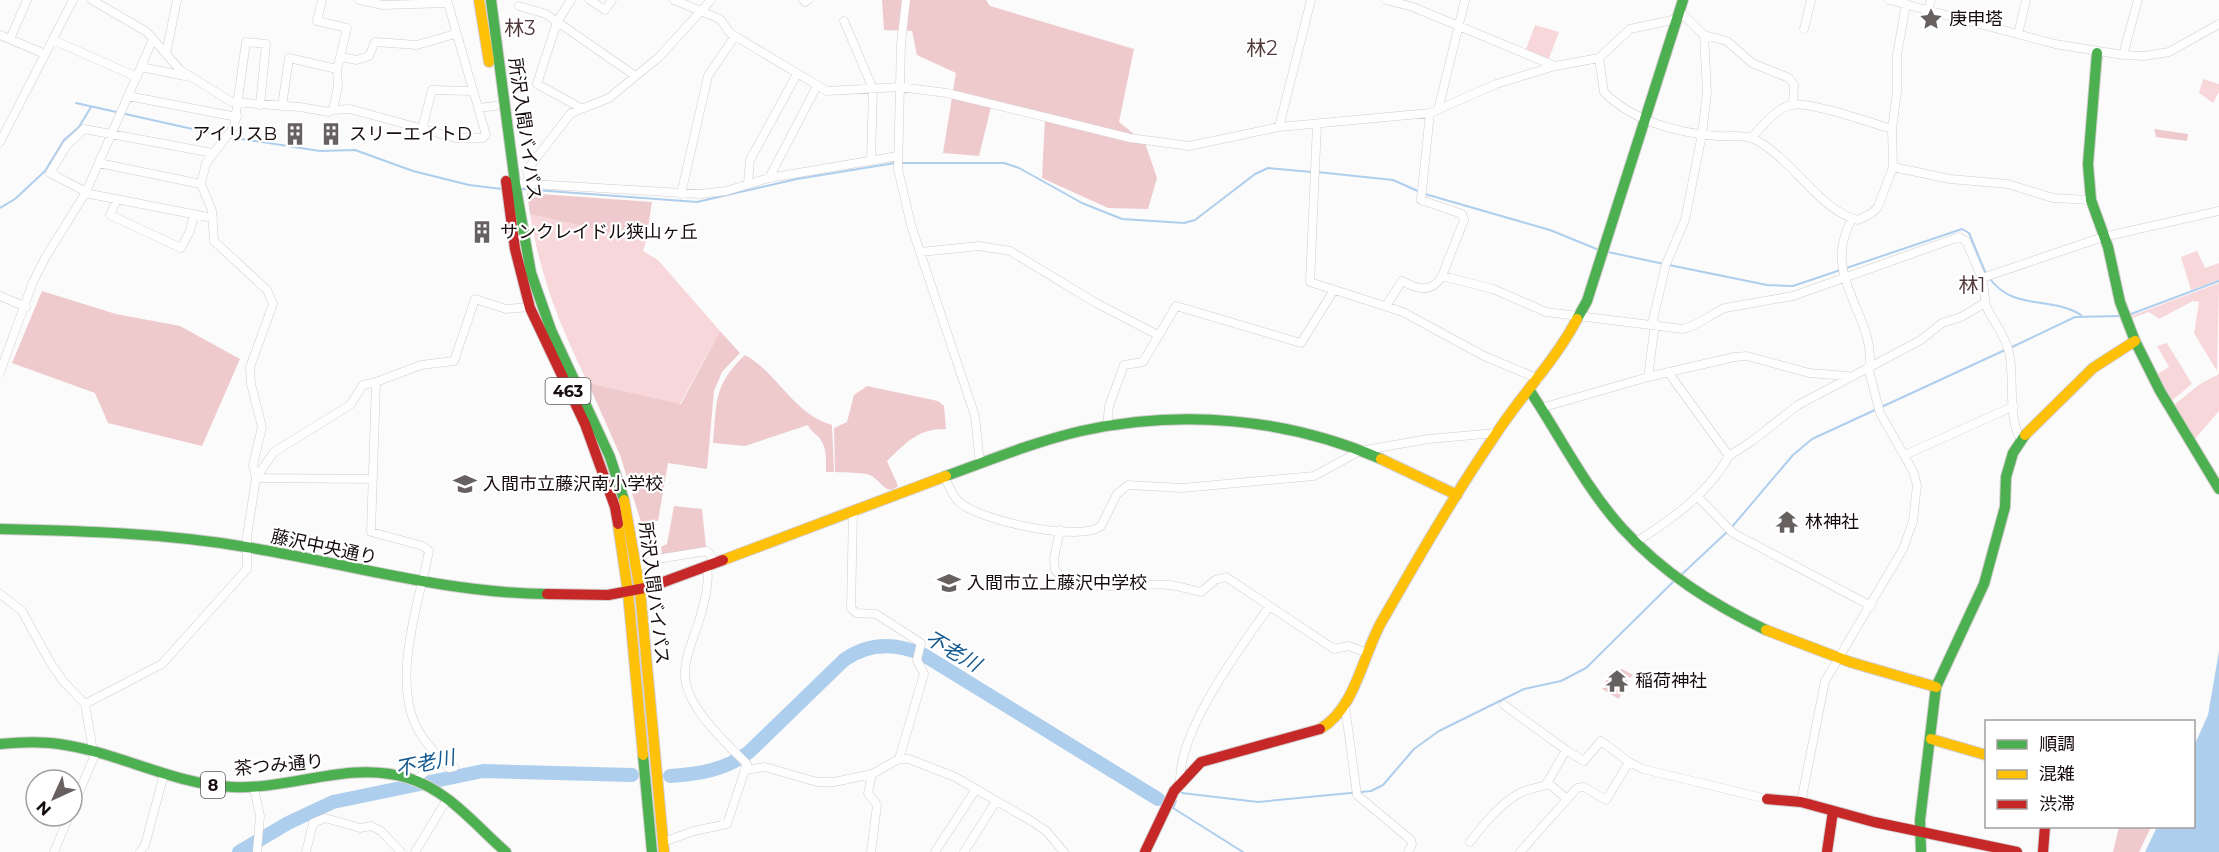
<svg xmlns="http://www.w3.org/2000/svg" width="2219" height="852" font-family="Montserrat,'Noto Sans JP',sans-serif">
	<style>
		.green { fill: #f7d7da }
		.forest { fill: #eecacd }
		.water { fill: #aeceed }
		.lines { fill: none; stroke-linecap: round; stroke-linejoin: round }
		.stream { stroke: #aeceed; stroke-width: 2 }
		.river { stroke: #aeceed; stroke-width: 14 }
		.street-casing { stroke: #d3cdce; stroke-width: 9 }
		.fast-casing { stroke: #d3cdce; stroke-width: 12 }
		.slow-casing { stroke: #d3cdce; stroke-width: 12 }
		.jam-casing { stroke: #d3cdce; stroke-width: 12 }
		.street { stroke: #fefefe; stroke-width: 8 }
		.fast { stroke: #4caf50; stroke-width: 10 }
		.slow { stroke: #ffc107; stroke-width: 10 }
		.jam { stroke: #c62828; stroke-width: 10 }
		.labels { text-anchor: middle; dominant-baseline: central; stroke-width: 4.5; stroke-linejoin: round; paint-order: stroke }
		.shield { fill: #fff; stroke: #5d5556; stroke-width: 1.5 }
		.shield-label { font-size: 16px; font-weight: bold; fill: #170c0e }
		.poi-label { font-size: 18px; fill: #170c0e; stroke: #fff; text-anchor: start }
		.street-label { font-size: 18px; fill: #170c0e; stroke: #fff }
		.neighbourhood-label { font-size: 20px; fill: #51393b; stroke: #fff }
		.water-label { font-size: 20px; font-style: italic; fill: #13588f; stroke: #fff }
	</style>
	<rect width="100%" height="100%" fill="#fbfbfb"/>
	<!-- green -->
	<path class="green" d="M1535,25L1559,32L1548,61L1525,52Z
		M2203,79L2219,84V92L2213,103L2199,93Z
		M530,214L646,241L643,251L658,260L720,331L680,404L588,383C559,324 541,279 530,214Z
		M2197,251L2205,268L2219,263V280L2191,290L2181,257Z
		M2219,283L2217,371L2194,333L2199,302L2193,301L2159,319L2149,312L2132,318L2131,316Z
		M2167,343L2192,384L2171,401L2156,375L2169,367L2157,346Z
		M2219,374V411L2194,440L2174,405L2200,384Z"/>
	<!-- forest -->
	<path class="forest" d="M882,0H986L990,6L1134,49L1119,122L1145,143L1157,178L1148,209L1108,208L1042,178L1045,118L992,103L979,156L943,153L956,73L917,55L912,31L884,30Z
		M2154,129L2188,134L2187,141L2156,137Z
		M527,193L652,202L646,241L530,214Z
		M42,291L116,314L180,326L240,359L202,446L108,423L95,393L12,363Z
		M720,331L740,353L722,372L714,391L707,469L668,463L658,521L641,522L620,455L588,383L681,404Z
		M745,355C778,373 793,414 832,425L834,472H826C826,462 827,449 821,440C817,434 811,432 808,425L745,446L713,443C717,402 713,385 745,355Z
		M867,386L938,401L944,406L946,429C917,429 907,442 887,461L898,486C886,497 881,480 870,475C861,472 845,473 835,472L834,428L847,422L854,395Z
		M674,506L702,509L706,547L704,550L662,554L661,547L667,544Z
		M1622,669L1633,675L1625,683L1619,699L1602,689L1610,672Z
		M2119,827H2151L2139,852H2113Z"/>
	<!-- water -->
	<path class="water" d="M2219,651V852H2145L2157,827L2194,826V746L2208,715Z"/>
	<g class="lines">
		<!-- stream -->
		<path class="stream" d="M76,103L224,136
			M229,137L320,151L355,150L413,171L469,185L502,189
			M901,163H1004L1019,168L1082,203L1122,219L1184,223L1195,220L1255,174L1268,168L1312,172
			M1317,172L1393,180L1420,192
			M522,189L697,202L797,179L895,163
			M1425,194L1550,230L1599,250
			M0,208L15,199L45,171L64,140L79,127L91,107
			M1608,252L1664,264
			M1669,265L1767,285L1793,286L1962,229L1969,233L1986,274
			M1990,279C2014,311 2051,296 2081,315
			M2131,314L2219,281
			M2010,348L2075,317L2120,316
			M1731,528L1793,455L1812,439L2005,350
			M1681,575L1727,532
			M1182,793L1258,802L1371,791L1383,785L1414,749L1439,731L1524,689L1561,681L1586,668L1674,581
			M1176,801L1173,808L1243,852"/>
		<!-- river -->
		<path class="river" d="M670,776C700,774 725,770 749,752L844,660C869,642 897,643 924,655L1158,799
			M239,852L288,823L333,802L483,771L632,775"/>
		<!-- street casing -->
		<g class="street-casing">
			<path id="street" d="M92,0L147,32L180,70L232,102L300,107L329,112L333,110L338,86L337,69L347,28L317,21L322,0
				M359,0L383,5L448,3
				M571,0L557,22L537,84L579,107
				M590,0L605,10L612,0
				M674,0L720,19L730,33L827,91L900,87L947,93L1130,138L1189,146L1279,127L1430,113L1496,84L1555,66L1599,58L1630,29L1677,19
				M803,0L805,2L808,0
				M906,0L901,44L898,169L911,225L975,416L980,464
				M1386,0L1413,7L1555,66
				M1889,0L2055,44L2123,55L2144,56L2169,52L2219,24
				M519,6L546,14L634,75
				M1928,10L1931,0
				M844,21L873,89L871,159
				M1804,29L1811,0
				M2018,34L2026,0
				M0,35L45,54
				M1704,35L1727,41L1752,63L1789,78L1794,85L1793,105
				M10,39L27,0
				M53,40L137,77
				M166,54L177,0
				M2123,55L2138,0
				M341,57L357,60L369,56L375,42L417,45L455,34
				M1599,58L1604,92C1632,121 1678,133 1717,136C1728,137 1743,134 1754,139C1791,157 1821,212 1858,220L1872,213L1878,207L1893,167L1892,129L1897,92V55L1906,4
				M141,67L185,76
				M128,96L237,117
				M282,106L289,58L337,69
				M478,108L495,106
				M333,110L350,109L456,138H483L486,135L447,0
				M1438,110L1465,0
				M1430,113L1421,200L1462,214L1464,220L1442,276
				M1317,125L1310,282L1403,312L1484,356L1539,379
				M1279,127L1311,0
				M422,129L432,90L472,91
				M1751,138C1762,127 1775,109 1791,105C1810,101 1871,123 1892,129
				M0,142L73,0
				M99,163L201,184
				M1893,167L1950,179L2008,184L2053,198L2091,200
				M769,178L817,86
				M515,183L700,194L726,191L769,178L898,156
				M748,183L750,160L797,74
				M529,184L527,170L571,113L609,98L659,57L711,0
				M681,194L708,76L735,36
				M117,199L110,215L181,248L190,231L194,215
				M213,218L90,194L50,173L67,145L84,129L213,153
				M1852,219C1820,276 1873,311 1870,365
				M921,252L979,246L1010,251L1096,303L1158,335
				M0,296L26,307
				M1386,306L1402,281C1418,290 1432,293 1442,276L1493,289L1546,312L1683,329C1700,325 1710,314 1725,308L1793,296L1959,237L1966,241L1982,278
				M1652,324L1666,264L1685,220L1702,134L1707,92L1704,35L1679,11
				M0,372L33,282L45,258L86,192L153,39
				M1668,372L1729,456L1752,441L1798,405L1921,340L1942,323L1961,317L1985,303
				M1648,377L1655,324
				M1541,408L1648,377L1734,357L1747,356L1809,373L1847,376
				M1107,427L1109,406L1124,365L1143,362L1176,306L1301,343L1334,290
				M2021,440C2007,416 2015,380 2009,352C2005,335 1993,321 1986,306C1984,298 1985,288 1982,278L2103,237L2219,211
				M1905,455L2014,406
				M945,478C949,486 952,495 959,502C978,520 1080,543 1101,526L1117,494L1128,485L1182,488L1314,476L1360,451L1428,439L1496,433
				M371,479L256,478L274,452L350,405L363,385L376,382
				M1697,496L1733,533L1871,606
				M853,512L851,608L856,613L876,614L921,643L917,660L924,674L899,759
				M1060,530L1054,558L1055,570C1074,596 1139,582 1169,585C1179,586 1191,590 1201,592L1215,580L1226,577L1334,649L1349,646L1367,653
				M1636,542C1672,519 1708,494 1729,456
				M637,567L657,559L707,551L716,563
				M0,594L22,611L50,662L63,681L85,704L94,757L72,809
				M85,704L162,664L247,569V536L256,478L253,465L262,427L251,384L250,367L273,304L267,290L214,241L212,211L201,184L206,163L234,127L246,42L266,44L260,105
				M1345,706L1357,795L1411,840L1412,845L1408,852
				M1566,750L1584,761L1601,741L1629,762L1643,769L1767,799
				M454,767L449,768C436,754 423,741 415,724C393,674 419,602 429,551L423,546L371,532L376,382L421,365L454,361L475,299L506,309L531,307
				M745,770L765,767L817,782H834L872,774L899,759H909L955,777L1033,822L1046,831L1064,852
				M416,780L440,758
				M1180,780C1180,729 1239,649 1269,607
				M1547,782L1567,799
				M254,788L260,816L257,852
				M1801,802L1825,681L1903,549L1913,521L1917,485L1913,471L1880,413L1868,367
				M663,842L694,831L727,824L747,764C725,742 682,704 685,670C686,653 694,637 699,621C704,604 710,584 707,567
				M1470,842C1483,825 1499,805 1518,794C1527,789 1536,788 1546,785L1566,750L1504,705
				M54,852L69,816
				M140,852L145,845L164,774
				M306,852L313,823L325,818L360,828L371,826L381,831L401,852
				M415,852L446,801
				M871,852L877,805L868,793L872,774
				M935,852L976,789
				M964,852L995,803
				M1520,852L1577,788L1584,787L1606,800L1629,762"/>
		</g>
		<!-- fast casing -->
		<g class="fast-casing">
			<path id="fast" d="M491,0L515,183L531,273L551,330L610,457L624,500
				M2097,53L2088,164L2091,200L2108,247L2120,302L2135,341L2160,391L2219,489
				M1577,319L1587,301L1683,0
				M1530,391C1560,436 1585,487 1622,528C1663,573 1712,604 1766,630
				M946,476C990,460 1034,442 1081,431C1181,409 1287,418 1381,459
				M0,529C83,531 164,533 246,547C346,563 444,593 547,594
				M0,744C20,742 39,741 59,744C118,752 172,784 232,787C291,790 350,760 408,778C448,790 476,826 506,852
				M643,755L652,852
				M1921,852L1920,820L1936,687L1984,584L2005,507L2006,477L2013,453L2025,435"/>
		</g>
		<!-- slow casing -->
		<g class="slow-casing">
			<path id="slow" d="M479,0L489,62
				M2025,435L2093,368L2135,341
				M1381,459L1457,495
				M624,500L640,590L664,852
				M618,524L628,592L643,755
				M723,560L946,476
				M1766,630L1850,662L1936,687
				M1320,729C1356,708 1362,656 1382,621C1418,558 1455,494 1496,434C1522,394 1555,361 1577,319
				M1931,739L1986,755"/>
		</g>
		<!-- jam casing -->
		<g class="jam-casing">
			<path id="jam" d="M506,181L515,249L530,308L585,424L615,507L618,524
				M547,594L608,595L650,587L723,560
				M1767,799L1801,802L1874,822L2017,852
				M1145,852L1174,791L1201,762L1320,729
				M1827,852L1833,811
				M2043,852L2045,826"/>
		</g>
		<!-- street -->
		<use href="#street" class="street"/>
		<!-- fast -->
		<use href="#fast" class="fast"/>
		<!-- slow -->
		<use href="#slow" class="slow"/>
		<!-- jam -->
		<use href="#jam" class="jam"/>
	</g>
	<!-- icons -->
	<defs>
		<g id="sight-bare" transform="scale(1.8)"><path d="M0-6L1.8-2.2L6-1.7L2.9 1.2L3.7 5.4L0 3.3L-3.7 5.4L-2.9 1.2L-6-1.7L-1.8-2.2Z" fill="#676061" stroke="#fff" stroke-width="2.5" paint-order="stroke"/></g>
		<g id="building-bare" transform="scale(1.8)"><path d="M-4-6H4V6H1V3H-1V6H-4ZM-2.5-4.3h1.7v1.8h-1.7ZM.8-4.3h1.7v1.8H.8ZM-2.5-1h1.7V.8h-1.7ZM.8-1h1.7V.8H.8Z" fill="#676061" stroke="#fff" stroke-width="2.5" paint-order="stroke"/></g>
		<g id="school-bare" transform="scale(1.8)"><path d="M0-5L7-2L0 1L-7-2ZM-4 1L0 2.5L4 1V4Q0 6-4 4Z" fill="#676061" stroke="#fff" stroke-width="2.5" paint-order="stroke"/></g>
		<g id="temple-bare" transform="scale(1.8)"><path d="M0-6L5-2H3V0L6.5 2.5H4V6H1.5V3h-3V6H-4V2.5H-6.5L-3 0V-2H-5Z" fill="#676061" stroke="#fff" stroke-width="2.5" paint-order="stroke"/></g>
	</defs>
	<g fill-rule="evenodd">
		<use href="#sight-bare" x="1931" y="19"/>
		<use href="#building-bare" x="295" y="134"/>
		<use href="#building-bare" x="331" y="134"/>
		<use href="#building-bare" x="482" y="232"/>
		<use href="#school-bare" x="465" y="484"/>
		<use href="#temple-bare" x="1787" y="522"/>
		<use href="#school-bare" x="949" y="583"/>
		<use href="#temple-bare" x="1617" y="681"/>
	</g>
	<g class="labels">
		<!-- shield labels -->
		<g class="shield">
			<rect x="545.5" y="378" width="45" height="26" rx="4.5"/>
			<rect x="201" y="772" width="24" height="26" rx="4.5"/>
		</g>
		<g class="shield-label">
			<text x="568" y="391">463</text>
			<text x="213" y="785">8</text>
		</g>
		<!-- poi labels -->
		<g class="poi-label">
			<text x="1949" y="19">庚申塔</text>
			<text x="277" y="134" text-anchor="end">アイリスB</text>
			<text x="349" y="134">スリーエイトD</text>
			<text x="500" y="232">サンクレイドル狭山ヶ丘</text>
			<text x="483" y="484">入間市立藤沢南小学校</text>
			<text x="1805" y="522">林神社</text>
			<text x="967" y="583">入間市立上藤沢中学校</text>
			<text x="1635" y="681">稲荷神社</text>
		</g>
		<!-- street labels -->
		<g class="street-label">
			<text transform="translate(525 129) rotate(82)">所沢入間バイパス</text>
			<text transform="translate(324 547) rotate(12)">藤沢中央通り</text>
			<text transform="translate(654 593) rotate(83)">所沢入間バイパス</text>
			<text transform="translate(279 765) rotate(-5)">茶つみ通り</text>
		</g>
		<!-- neighbourhood labels -->
		<g class="neighbourhood-label">
			<text x="520" y="28">林3</text>
			<text x="1262" y="48">林2</text>
			<text x="1972" y="285">林1</text>
		</g>
		<!-- water labels -->
		<g class="water-label">
			<text transform="translate(953 651) rotate(30)">不老川</text>
			<text transform="translate(425 763) rotate(-12)">不老川</text>
		</g>
	</g>
	<!-- legend -->
	<rect x="1985" y="720" width="210" height="108" fill="#ffffff" stroke="#a29e9f" stroke-width="1.5"/>
	<rect x="1997" y="740" width="30" height="9" fill="#4caf50" stroke="#a29e9f" stroke-width="1.5"/>
	<text x="2039" y="750" font-size="18" fill="#170c0e">順調</text>
	<rect x="1997" y="770" width="30" height="9" fill="#ffc107" stroke="#a29e9f" stroke-width="1.5"/>
	<text x="2039" y="780" font-size="18" fill="#170c0e">混雑</text>
	<rect x="1997" y="800" width="30" height="9" fill="#c62828" stroke="#a29e9f" stroke-width="1.5"/>
	<text x="2039" y="810" font-size="18" fill="#170c0e">渋滞</text>
	<!-- north arrow -->
	<g transform="translate(54 798) rotate(225)"><circle r="28" fill="#ffffff" stroke="#a29e9f" stroke-width="1.5"/>
	<path d="M0-4.5L10 22L0 15L-10 22Z" fill="#676061"/>
	<text y="-9" font-size="16" font-weight="bold" text-anchor="middle" fill="#170c0e">N</text>
	</g>
</svg>
